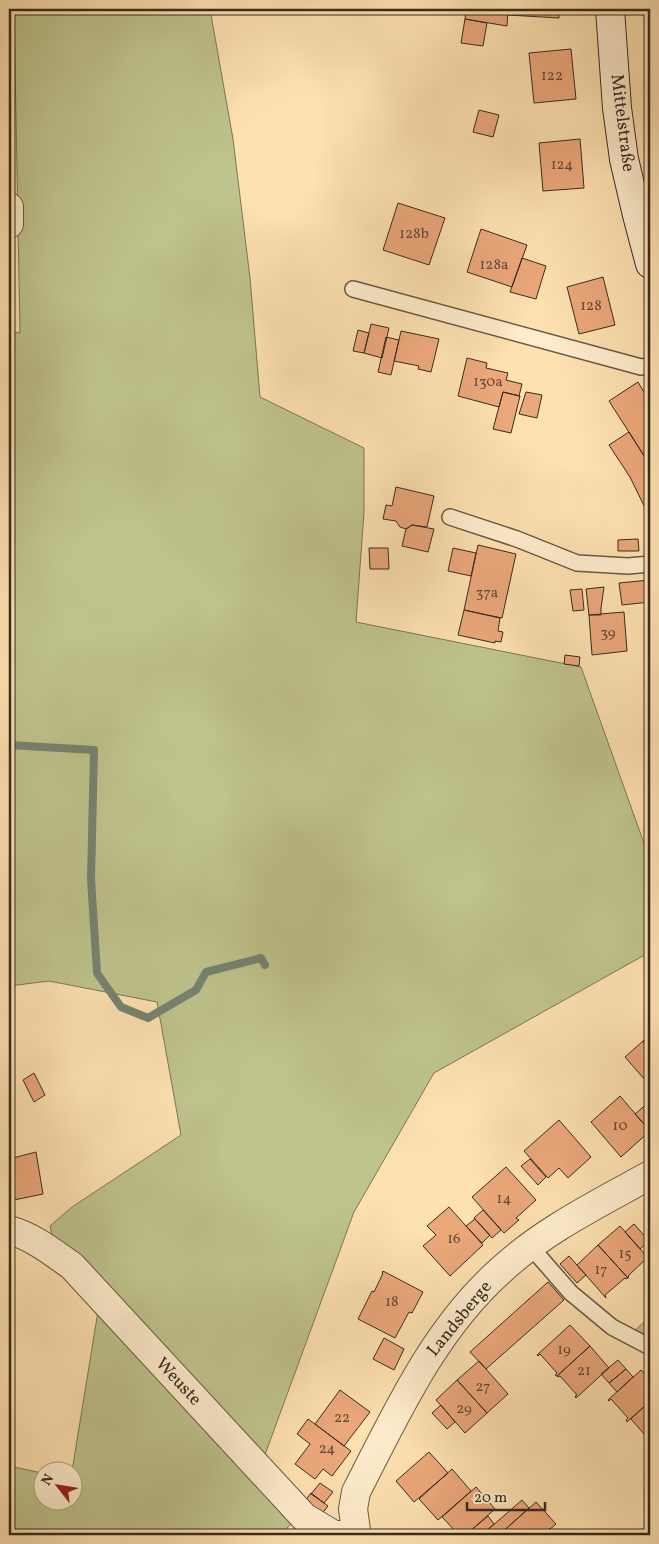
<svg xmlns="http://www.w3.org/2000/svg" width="659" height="1544" font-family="Vollkorn,serif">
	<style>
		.green { fill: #bfc38d; stroke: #7c7757 }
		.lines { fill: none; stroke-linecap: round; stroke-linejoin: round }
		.stream { stroke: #768371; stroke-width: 8 }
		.building { fill: #eba87b; stroke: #382b21 }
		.lane-casing { stroke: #6a5845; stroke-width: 18 }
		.street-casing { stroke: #6a5845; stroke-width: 30 }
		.secondary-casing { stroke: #382b21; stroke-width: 30 }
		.lane { stroke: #feeccc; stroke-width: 15 }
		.street { stroke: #feeccc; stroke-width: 28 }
		.secondary { stroke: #feeccc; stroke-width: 28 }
		.labels { text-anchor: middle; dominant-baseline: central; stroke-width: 5; stroke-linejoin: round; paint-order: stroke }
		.number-label { font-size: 15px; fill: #654a38 }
		.street-label { font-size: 18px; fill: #382b21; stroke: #feeccc }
	</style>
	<rect width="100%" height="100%" fill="#fee1b1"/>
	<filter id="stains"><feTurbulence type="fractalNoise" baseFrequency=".004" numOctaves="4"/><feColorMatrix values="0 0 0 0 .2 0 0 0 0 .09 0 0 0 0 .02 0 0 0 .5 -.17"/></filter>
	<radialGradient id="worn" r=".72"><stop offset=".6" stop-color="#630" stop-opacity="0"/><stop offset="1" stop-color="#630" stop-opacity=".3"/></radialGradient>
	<!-- green -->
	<path class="green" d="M14,9H210L233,139L250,278L260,397L364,448V512L356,622L581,667L650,860V952L434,1073L354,1212L263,1460L54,1244L50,1226L72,1207L181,1135L157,1002L49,981L9,986V331L20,333Z
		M99,1305L296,1518L281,1535H9V1466L42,1473V1502H72V1471Z
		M650,1317V1342L633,1332Z"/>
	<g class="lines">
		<!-- stream -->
		<path class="stream" d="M9,745L94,750L91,879L97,973L121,1007L148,1018L196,990L206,972L261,958L265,965"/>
	</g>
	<!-- building -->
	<path class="building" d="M466,9H508L507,26L465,19Z
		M508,9H559V18L508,15Z
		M465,19L487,23L483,46L461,43Z
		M571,49L576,99L534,103L529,53Z
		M479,110L499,115L493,137L473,132Z
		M580,139L584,188L543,191L539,143Z
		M398,203L445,218L429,265L383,250Z
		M481,229L527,245L512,287L467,272Z
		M522,258L546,266L536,299L510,292Z
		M603,277L615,325L579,334L567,287Z
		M371,324L389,328L382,358L364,353Z
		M358,330L369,333L364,353L353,351Z
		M401,331L439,339L431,372L418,369L419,366L394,361Z
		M386,337L399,340L391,375L378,372Z
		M467,358L487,363L486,368L508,373L506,380L522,384L519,396L503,392L499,407L458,396Z
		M638,382L650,402V461L648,462L609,401Z
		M503,392L520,396L511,433L493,429Z
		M526,392L542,395L537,418L519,414Z
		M629,432L648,462L650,461V518L630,477L609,445Z
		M396,487L434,496L427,527L412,525L406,529L400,527L396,521L383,519L386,505L392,506Z
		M412,525L434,529L428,552L402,546L406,529Z
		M638,539L639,551H618V540Z
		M478,545L516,554L502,618L464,610Z
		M369,548H388L389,569H370Z
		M453,548L476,553L471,576L448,571Z
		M650,580V602L622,605L619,583Z
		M604,587L601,608V615H589L586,589Z
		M582,589L584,610L573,611L570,590Z
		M464,610L500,618L498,631L503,632L501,642L495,641V643L458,635Z
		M624,612L627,651L592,655L589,615Z
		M565,655L580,657L579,666L564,664Z
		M650,826V847L644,829Z
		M650,1034V1050L643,1041Z
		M643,1041L650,1050V1078L649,1077L646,1081L625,1057Z
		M34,1073L45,1095L34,1102L23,1080Z
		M620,1096L650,1131L621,1157L591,1122Z
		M649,1102L650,1103V1131L635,1114Z
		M559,1120L591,1157L568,1178L559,1168L548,1178L524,1151Z
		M36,1152L43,1194L9,1201V1159Z
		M530,1159L546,1177L538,1185L521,1166Z
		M506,1167L536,1200L516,1218L519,1220L504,1233L472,1197Z
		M449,1207L483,1245L450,1276L423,1246L436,1235L427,1226Z
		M483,1210L501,1230L492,1238L474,1218Z
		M475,1219L490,1235L482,1243L466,1226Z
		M634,1224L649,1241L640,1249L625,1232Z
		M620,1226L649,1259L648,1260L647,1258L628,1276L629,1277L628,1278L598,1245Z
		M598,1245L628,1278L626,1279L625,1278L605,1295L606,1298L577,1265Z
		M569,1256L586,1275L577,1283L560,1264Z
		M383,1271L423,1292L412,1313L409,1312L395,1338L358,1319L372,1291L374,1292L383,1273H382Z
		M548,1282L564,1300L486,1369L470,1352Z
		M570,1325L590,1346L557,1376L555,1375L557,1373L540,1354L538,1356L537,1355Z
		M384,1338L404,1349L394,1370L373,1359Z
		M590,1346L609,1368L576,1398L575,1396L577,1395L560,1376L558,1377L557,1376Z
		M618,1360L626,1369L609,1383L601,1374Z
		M479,1361L508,1394L487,1413L457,1380Z
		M626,1369L633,1377L617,1392L609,1383Z
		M641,1370L650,1380V1401L627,1422L626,1420L628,1418L611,1399L609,1401L608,1400Z
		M457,1380L487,1413L465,1433L436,1400Z
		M340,1390L370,1412L344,1446L315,1424Z
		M650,1401V1431L645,1435L631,1419Z
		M441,1405L455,1422L447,1429L432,1413Z
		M308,1419L351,1451L332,1476L323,1469L315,1479L295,1464L310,1444L297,1434Z
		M429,1452L448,1473L414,1502L396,1481Z
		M452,1469L471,1491L438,1520L419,1499Z
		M320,1483L333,1492L324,1503L311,1494Z
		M476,1487L495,1509L466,1535H459L442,1517Z
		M311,1493L328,1506L321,1515L304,1502Z
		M522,1500L529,1508L499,1535H486L484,1533Z
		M536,1502L556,1524L543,1535H499Z
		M488,1516L494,1524L482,1535H473L470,1531Z
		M550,1528L557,1535H543Z"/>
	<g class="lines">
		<!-- lane casing -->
		<g class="lane-casing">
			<path id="lane" d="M353,289L641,367L650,366
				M450,517L517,539L577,563L628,566L650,564
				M530,1246L571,1293L612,1327L650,1347"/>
		</g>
		<!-- street casing -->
		<g class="street-casing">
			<path id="street" d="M9,207V224
				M9,1230C32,1236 52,1252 72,1266L304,1517L334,1535H345
				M356,1530L353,1509L356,1492C396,1414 434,1330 500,1271C544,1230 598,1204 650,1175"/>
		</g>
		<!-- secondary casing -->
		<g class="secondary-casing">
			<path id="secondary" d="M610,9L617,108L624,159L637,215L650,264"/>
		</g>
		<!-- lane -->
		<use href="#lane" class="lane"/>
		<!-- street -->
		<use href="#street" class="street"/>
		<!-- secondary -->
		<use href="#secondary" class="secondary"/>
	</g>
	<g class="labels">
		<!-- number labels -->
		<g class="number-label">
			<text x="552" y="76">122</text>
			<text x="562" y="165">124</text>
			<text x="414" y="234">128b</text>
			<text x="494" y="265">128a</text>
			<text x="591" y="306">128</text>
			<text x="488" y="382">130a</text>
			<text x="487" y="593">37a</text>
			<text x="608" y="633">39</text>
			<text x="620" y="1126">10</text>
			<text x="504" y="1199">14</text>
			<text x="454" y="1239">16</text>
			<text x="625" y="1254">15</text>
			<text x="601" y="1270">17</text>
			<text x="392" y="1302">18</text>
			<text x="564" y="1350">19</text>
			<text x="584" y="1371">21</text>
			<text x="483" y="1387">27</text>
			<text x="464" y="1409">29</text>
			<text x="342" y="1418">22</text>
			<text x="327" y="1449">24</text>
		</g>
		<!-- street labels -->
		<g class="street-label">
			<text transform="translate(622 123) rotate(83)">Mittelstraße</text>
			<text transform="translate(460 1319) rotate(-51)">Landsberge</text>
			<text transform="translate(178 1382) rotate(47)">Weuste</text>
		</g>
	</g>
	<!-- margin -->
	<rect width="659" height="1544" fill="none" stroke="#fee1b1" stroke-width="30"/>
	<rect x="10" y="10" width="639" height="1524" fill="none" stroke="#382b21" stroke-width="2.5"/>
	<rect x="15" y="15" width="629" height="1514" fill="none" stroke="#382b21"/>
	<!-- north arrow -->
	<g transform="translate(58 1486) rotate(301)"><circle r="24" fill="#feeccc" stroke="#af9f88"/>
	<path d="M0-4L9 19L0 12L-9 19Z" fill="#8f2418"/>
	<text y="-8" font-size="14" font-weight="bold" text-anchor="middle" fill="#382b21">N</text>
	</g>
	<!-- scale -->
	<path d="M467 1502v8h78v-8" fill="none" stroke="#382b21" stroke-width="2.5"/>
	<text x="474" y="1502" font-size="15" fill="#382b21" stroke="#feeccc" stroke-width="4" paint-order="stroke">20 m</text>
	<rect width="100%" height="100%" filter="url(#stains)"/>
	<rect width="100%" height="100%" fill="url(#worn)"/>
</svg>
